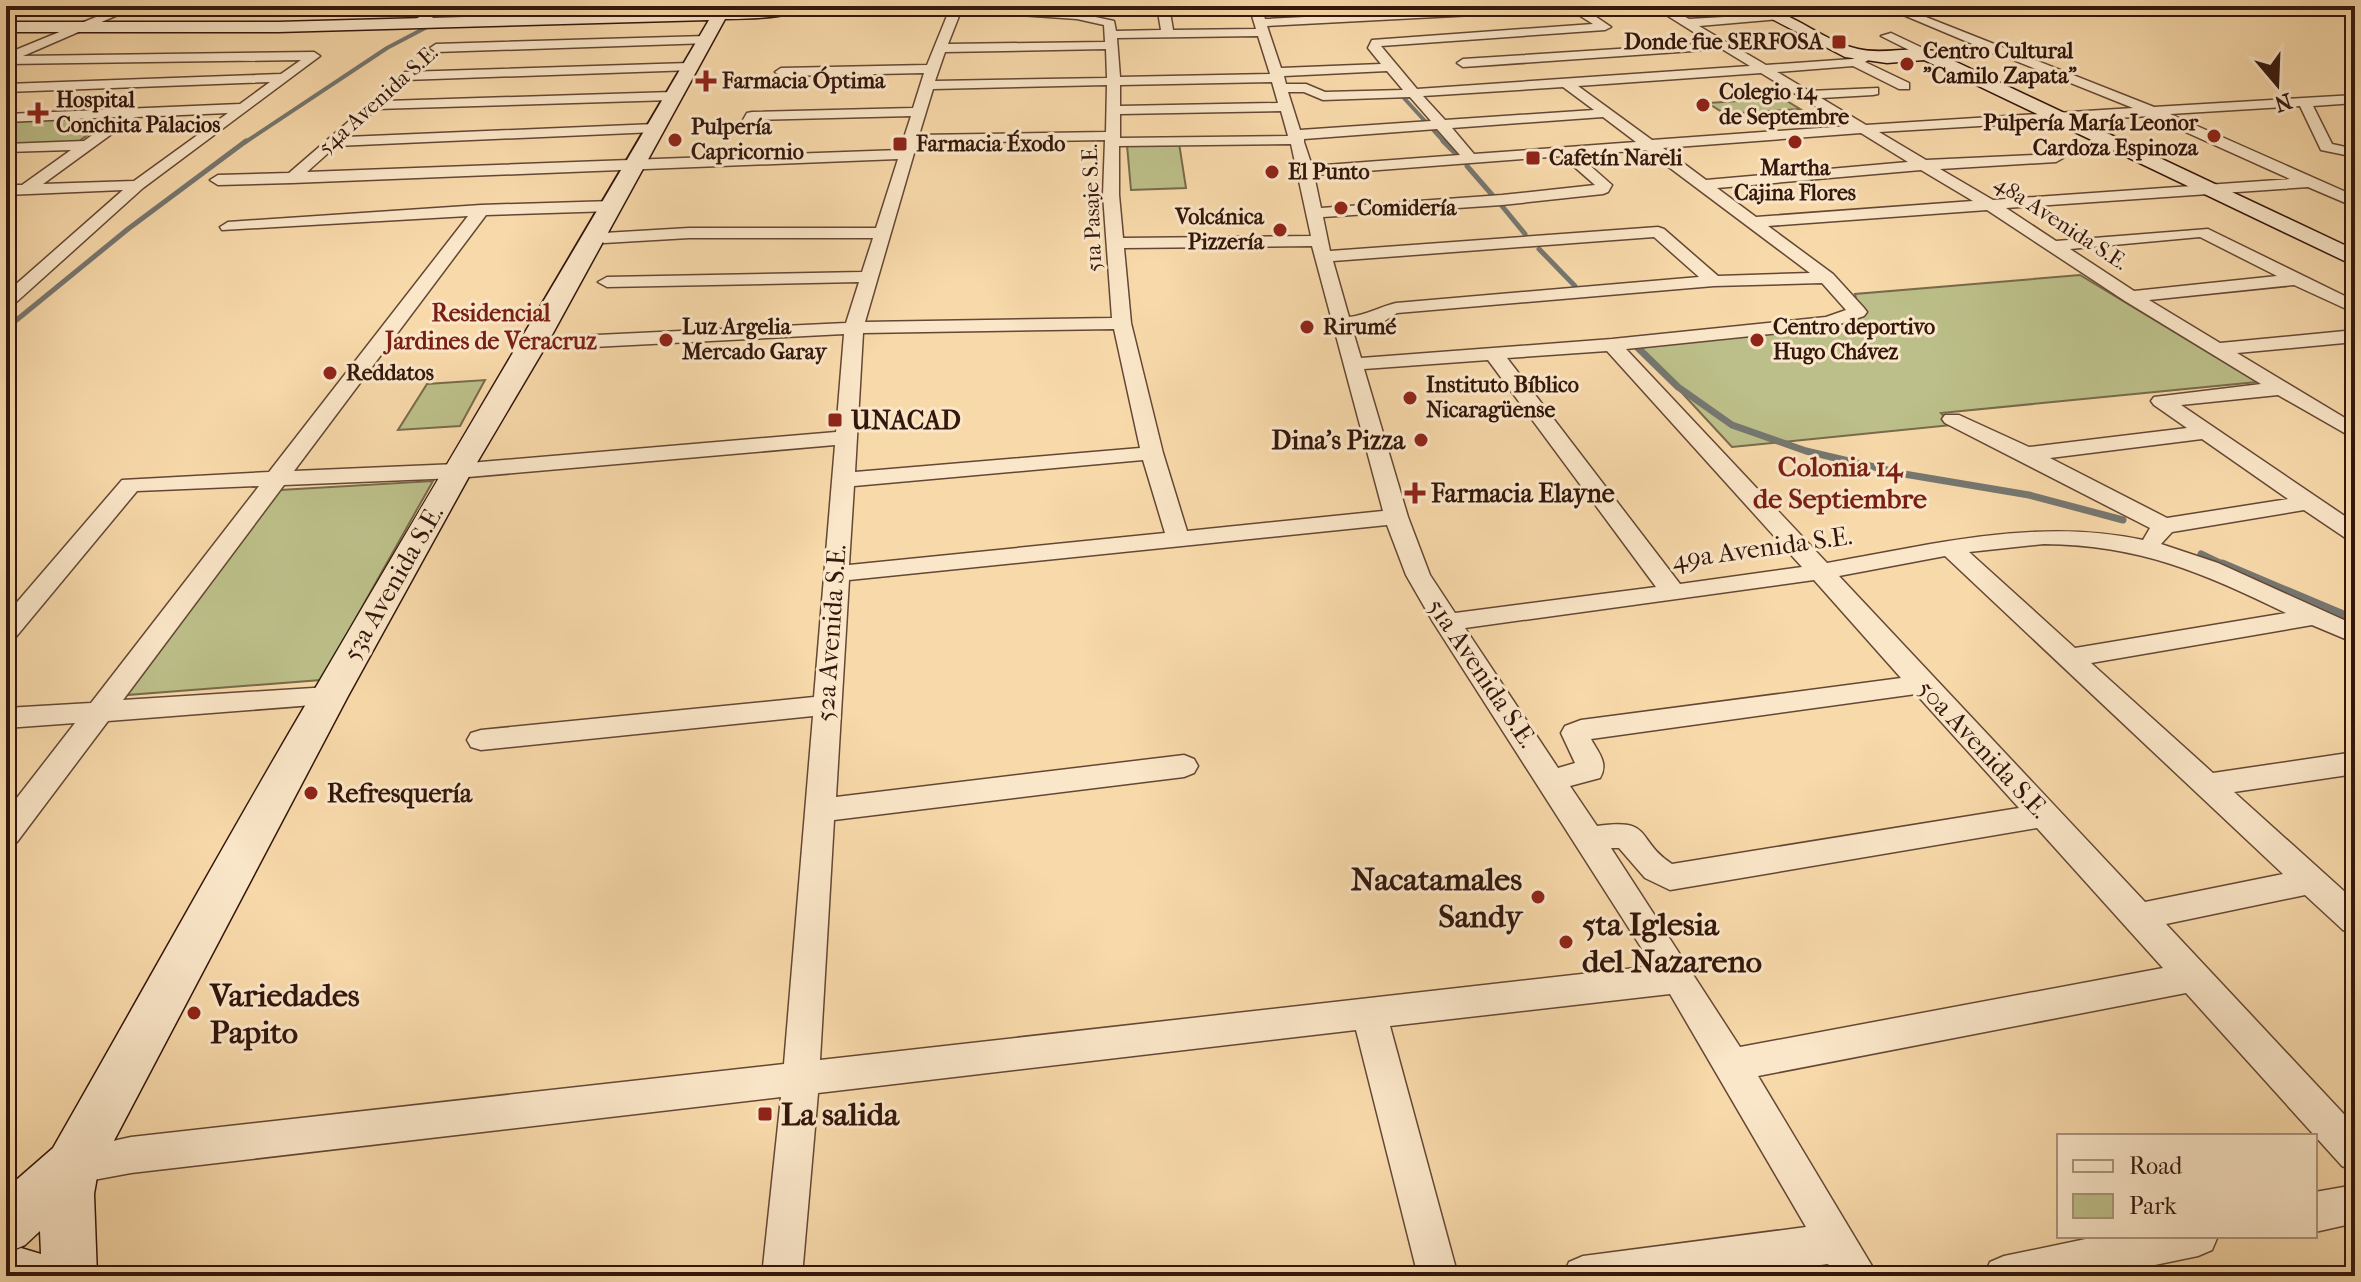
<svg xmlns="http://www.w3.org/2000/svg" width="2361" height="1282" font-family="'IM FELL French Canon',serif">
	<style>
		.green { fill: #bcbf89; stroke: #786a4a; stroke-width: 2 }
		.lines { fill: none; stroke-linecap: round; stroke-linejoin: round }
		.stream-far3 { stroke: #767771; stroke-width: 4 }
		.stream-far2 { stroke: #767771; stroke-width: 5 }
		.stream-far1 { stroke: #767771; stroke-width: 7 }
		.stream { stroke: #767771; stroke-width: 9 }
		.street-casing { stroke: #644734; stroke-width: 3 }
		.secondary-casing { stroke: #33160c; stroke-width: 3 }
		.street { fill: #fae6c8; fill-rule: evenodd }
		.secondary { fill: #fae6c8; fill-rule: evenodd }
		.poi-dot { fill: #8f2418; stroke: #fae6c8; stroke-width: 3 }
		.labels { text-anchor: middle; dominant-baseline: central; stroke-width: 6; stroke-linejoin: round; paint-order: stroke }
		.far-poi-label { font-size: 22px; font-weight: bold; fill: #33160c; stroke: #fae6c8; text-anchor: start }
		.far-street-label { font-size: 22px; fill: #33160c; stroke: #fae6c8 }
		.far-neighbourhood-label { font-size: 24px; font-weight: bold; fill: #7a1f14; stroke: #fae6c8 }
		.poi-label { font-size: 26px; font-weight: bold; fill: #33160c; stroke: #fae6c8; text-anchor: start }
		.street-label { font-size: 26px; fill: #33160c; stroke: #fae6c8 }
		.neighbourhood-label { font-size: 28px; font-weight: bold; fill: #7a1f14; stroke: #fae6c8 }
		.near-poi-label { font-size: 32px; font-weight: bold; fill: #33160c; stroke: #fae6c8; text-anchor: start }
	</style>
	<rect width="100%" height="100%" fill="#f8d9aa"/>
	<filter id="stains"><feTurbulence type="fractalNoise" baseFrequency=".0025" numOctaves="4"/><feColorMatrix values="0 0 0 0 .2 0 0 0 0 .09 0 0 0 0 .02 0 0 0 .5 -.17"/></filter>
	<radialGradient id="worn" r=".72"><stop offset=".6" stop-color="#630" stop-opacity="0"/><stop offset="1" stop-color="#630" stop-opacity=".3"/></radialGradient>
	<!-- green -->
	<path class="green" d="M1782,98L1800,109L1725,114L1708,103Z
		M111,117L78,142L6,146V122Z
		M1179,143L1186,188L1131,190L1127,145Z
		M2080,275L2257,382L1941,413L1952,425L1732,447L1633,340L1819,321L1858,308L1855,294Z
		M485,380L460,426L398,430L427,384Z
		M433,481L321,680L127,695L280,490Z"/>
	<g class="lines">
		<!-- stream-far3 -->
		<path class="stream-far3" d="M1403,97L1445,143
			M244,143L387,48L467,6"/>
		<!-- stream-far2 -->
		<path class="stream-far2" d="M1443,141L1456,154
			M1467,166L1494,197
			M1502,206L1525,234
			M1539,249L1575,286
			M8,327L128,229L246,141"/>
		<!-- stream-far1 -->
		<path class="stream-far1" d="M6,328L10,325
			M1637,347L1678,387L1732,425L1806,451L1904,474L2029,495L2123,520
			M2201,554L2226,566"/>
		<!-- stream -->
		<path class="stream" d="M2222,564L2355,620"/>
		<!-- street casing -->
		<g class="street-casing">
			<path id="street" d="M123,6L136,7L23,56L314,52L320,56L143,188L12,306L6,307V293L123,190L6,195V185H22L71,150L6,152V144L84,141L117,117L6,122V114L240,104L270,82L6,92V84L281,74L301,60L6,64V56H12L13,51ZM228,113L134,181L43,184L135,117Z
				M436,6H450L418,27H410V23Z
				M951,6L1077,13L1114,21L1116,31L1161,30L1157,6H1169L1173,30L1256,29L1249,6H1261L1265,19L1524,6H1595L1586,10L1611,27L1605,30L1381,46L1417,89L1750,66L1722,49L1463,67L1457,63L1463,59L1711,43L1652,6H1666L1689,19L1776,14L1782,17L1780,19L1699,26L1726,42L1822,35L1828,39L1822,43L1737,48L1766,65L1852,59L1870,53V59L1865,62L1909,83V89H1899L1853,66L1777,72L1809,91L1878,88V94L1873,95L1821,98L1866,125L2133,108L1996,53L1927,59L1881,36L1891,33L1929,51L1982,48L1882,6H1898L2154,107L2355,95V103L2313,106L2332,144L2355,149V157L2321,150L2300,106L2170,114L2355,196V207L2308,187L2006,208L2056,241L2208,229L2355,301V313L2294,285L2149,300L2220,343L2355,330V342L2237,353L2355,424V439L2278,395L2181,405L2355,523V541L2347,539L2304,510L2172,532L2161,544L2218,563L2355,625V643L2312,625L2091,663L2213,773L2355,752V774L2234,792L2355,901V934L2343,930L2305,895L2166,924L2355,1126V1171L2342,1166L2186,993L1758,1076L1878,1276H1835L1828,1264L1739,1276H1563L1569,1262L1583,1256L1806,1227L1670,994L1390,1026L1458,1276H1418L1356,1030L818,1093L802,1276H762L781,1097L131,1173L72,1184L58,1179L53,1166L58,1153L131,1137L784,1064L813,716L481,750L471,747L467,740L471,733L481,730L814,697L835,445L457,478L284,485L123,700L329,687L339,689L343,696L339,703L108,721L17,842L6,846V812L75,723L6,728V708L91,703L259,486L137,491L15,638L6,640V615L122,480L269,472L468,216L222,230L220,227L228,222L481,205L613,201L621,206L613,211L486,215L294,471L457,464L836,432L844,334L534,350L524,344L534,338L846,323L859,282L607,287L598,282L607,277L862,272L873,238H689L604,243L596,238L604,233L689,228H876L898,159L292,183L218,185L210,180L218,175L289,173L384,91L391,95L386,101L672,92L679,96L672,100L376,109L346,137L655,124L662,128L655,132L336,146L307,172L900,150L911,116L757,120L752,128L747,129L740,125L747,113L752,112L913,108L924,73L781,76L775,72L781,68L927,65ZM1571,10L1593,24L1372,40L1368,48L1381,64L1281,68L1267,26ZM961,11L1077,19L1104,25L1105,42L948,44ZM1258,36L1270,74L1120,77L1117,38ZM1106,49L1107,78L935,81L945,52ZM1387,71L1403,90L1325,92L1306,84H1286L1284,76ZM1761,73L1848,126L1652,140L1578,86ZM1272,82L1278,103L1120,106V85ZM1107,85L1106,132L919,135L933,89ZM1563,87L1594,110L1445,120L1423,96ZM1288,92H1304L1323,100L1410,97L1431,121L1300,130ZM1281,111L1288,136L1120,138V114ZM2150,116L2290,179L1993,200L1940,169L2056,162L2063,158L2056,154L1926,160L1879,132ZM1603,117L1636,142L1474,154L1452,128ZM1437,129L1460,155L1312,166L1304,142V139ZM1861,133L1908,162L1706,180L1663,148ZM1105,140L1103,195L1112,318L865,322L917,143ZM1291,144L1311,236L1123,238L1119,195V146ZM1646,150L1810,273L1718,276L1664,229L1658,227L1330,251L1323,217L1502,205L1603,194L1608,192L1612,185L1578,155ZM1562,156L1595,185L1502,195L1321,208L1314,175ZM1921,170L1973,201L1756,217L1717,188ZM1987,210L2125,301L2261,384L2154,397L2151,401L2154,405L2187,428L2029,447L1959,415H1945L1942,419L1945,423L2150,528L2143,540C2036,517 1932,545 1827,563L1626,349L1828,328L1864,316L1867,312L1864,308L1833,274L1768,226ZM1654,237L1699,277L1396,303C1379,307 1367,315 1349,317L1333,261ZM2200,237L2277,276L2134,291L2070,249ZM1312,246L1383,511L1187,531L1163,453L1131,323L1124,248ZM1822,283L1846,310L1826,317L1612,339L1361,358L1352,328L1380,324L1397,313L1714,286ZM1114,329L1140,448L855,472L863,333ZM1607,351L1802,567L1680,584L1507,358ZM1488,360L1656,587L1455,613L1430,575L1408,517L1364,369ZM2202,439L2288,499L2167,518L2050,458ZM1143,460L1165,533L849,565L854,486ZM1387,525L1406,575L1433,622L1653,966L820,1060L834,820L1184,777L1194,773L1198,766L1194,759L1184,755L836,797L849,580ZM2044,544C2140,545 2201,572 2286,613L2075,648L1969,552ZM1945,556L2283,874L2145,902L1839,576ZM1814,580L1901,678L1581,720L1565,726L1561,733L1575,763L1558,768L1465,628ZM1916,694L2019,808L1672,864C1634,839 1655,818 1597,826L1570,786L1600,778C1609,763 1598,752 1591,739ZM2037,828L2163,968L1740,1047L1611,848H1619L1645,878L1670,890Z
				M1761,6H1814L1808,9L1762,12L1756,9Z
				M706,36L710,37V43L436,52L430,48L436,44Z
				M689,63L695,67L693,70L405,80L399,76L405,72Z
				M2355,1185V1223L2315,1232V1192Z
				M2100,1236H2218L2212,1250L2198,1256L2102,1276H1984L1990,1262L2004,1256Z"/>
		</g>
		<!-- secondary casing -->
		<g class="secondary-casing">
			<path id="secondary" d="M717,6H733L731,10L808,6C793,18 746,19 725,19L547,344L472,471L348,696L98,1171L94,1194L97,1276H6V1254L21,1248L41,1254L40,1231L25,1245L6,1253V1189L53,1148C140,996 224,843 313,692C444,467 578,245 709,20L278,32H6V22H278L715,10Z
				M1747,6C1789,6 1818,40 1858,49C1883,55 1909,46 1933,51L2355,250V266L1924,60L1887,63L1845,57Z"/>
		</g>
		<!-- street -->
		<use href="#street" class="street"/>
		<!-- secondary -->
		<use href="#secondary" class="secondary"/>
	</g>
	<!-- markers -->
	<g class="poi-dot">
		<rect x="1831" y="34" width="16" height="16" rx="4"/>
		<circle cx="1907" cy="64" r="8"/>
		<path d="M702 69h8v8h8v8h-8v8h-8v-8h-8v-8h8z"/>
		<circle cx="1703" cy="105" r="8"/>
		<path d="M34 101h8v8h8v8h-8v8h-8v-8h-8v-8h8z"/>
		<circle cx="2214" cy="136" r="8"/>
		<circle cx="675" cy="140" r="8"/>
		<circle cx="1795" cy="142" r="8"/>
		<rect x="892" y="136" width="16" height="16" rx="4"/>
		<rect x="1525" y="150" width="16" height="16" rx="4"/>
		<circle cx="1272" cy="172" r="8"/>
		<circle cx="1341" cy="208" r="8"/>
		<circle cx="1280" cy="230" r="8"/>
		<circle cx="1307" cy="327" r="8"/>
		<circle cx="666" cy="340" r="8"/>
		<circle cx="1757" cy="340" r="8"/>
		<circle cx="330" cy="373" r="8"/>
		<circle cx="1410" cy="398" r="8"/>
		<rect x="827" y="412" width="16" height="16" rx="4"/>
		<circle cx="1421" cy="440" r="8"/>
		<path d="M1411 481h8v8h8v8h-8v8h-8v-8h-8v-8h8z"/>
		<circle cx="311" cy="793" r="8"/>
		<circle cx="1538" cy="897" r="8"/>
		<circle cx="1566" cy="942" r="8"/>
		<circle cx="194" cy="1013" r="8"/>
		<rect x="757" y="1106" width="16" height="16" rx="4"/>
	</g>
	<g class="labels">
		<!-- far-poi labels -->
		<g class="far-poi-label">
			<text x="1823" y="42" text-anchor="end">Donde fue SERFOSA</text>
			<text x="1923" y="51">Centro Cultural<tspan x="1923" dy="25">"Camilo Zapata"</tspan></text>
			<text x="722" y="81">Farmacia Óptima</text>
			<text x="1719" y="92">Colegio 14<tspan x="1719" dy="25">de Septembre</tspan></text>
			<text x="56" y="100">Hospital<tspan x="56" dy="25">Conchita Palacios</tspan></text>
			<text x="2198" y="123" text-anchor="end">Pulpería María Leonor<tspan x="2198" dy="25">Cardoza Espinoza</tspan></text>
			<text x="691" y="127">Pulpería<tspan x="691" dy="25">Capricornio</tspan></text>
			<text x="916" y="144">Farmacia Éxodo</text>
			<text x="1549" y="158">Cafetín Nareli</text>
			<text x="1795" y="168" text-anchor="middle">Martha<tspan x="1795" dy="25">Cajina Flores</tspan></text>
			<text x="1288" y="172">El Punto</text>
			<text x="1357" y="208">Comidería</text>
			<text x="1264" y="217" text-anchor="end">Volcánica<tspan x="1264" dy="25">Pizzería</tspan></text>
			<text x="682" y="327">Luz Argelia<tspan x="682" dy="25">Mercado Garay</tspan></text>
			<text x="1323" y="327">Rirumé</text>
			<text x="1773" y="327">Centro deportivo<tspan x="1773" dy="25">Hugo Chávez</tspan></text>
			<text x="346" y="373">Reddatos</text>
			<text x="1426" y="385">Instituto Bíblico<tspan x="1426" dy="25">Nicaragüense</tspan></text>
		</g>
		<!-- far-street labels -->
		<g class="far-street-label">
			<text transform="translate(378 100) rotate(-42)">54a Avenida S.E.</text>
			<text transform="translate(1092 208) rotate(-92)">51a Pasaje S.E.</text>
			<text transform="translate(2061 223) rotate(33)">48a Avenida S.E.</text>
		</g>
		<!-- far-neighbourhood labels -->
		<g class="far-neighbourhood-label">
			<text x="491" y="313">Residencial<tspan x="491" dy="28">Jardines de Veracruz</tspan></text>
		</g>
		<!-- poi labels -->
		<g class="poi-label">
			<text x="851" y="420">UNACAD</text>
			<text x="1405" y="440" text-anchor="end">Dina's Pizza</text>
			<text x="1431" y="493">Farmacia Elayne</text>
			<text x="327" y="793">Refresquería</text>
		</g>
		<!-- street labels -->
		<g class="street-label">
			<text transform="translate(1762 548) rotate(-8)">49a Avenida S.E.</text>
			<text transform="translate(393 583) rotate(-60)">53a Avenida S.E.</text>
			<text transform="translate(831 633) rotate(-86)">52a Avenida S.E.</text>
			<text transform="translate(1482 673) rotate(56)">51a Avenida S.E.</text>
			<text transform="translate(1983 749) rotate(47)">50a Avenida S.E.</text>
		</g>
		<!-- neighbourhood labels -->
		<g class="neighbourhood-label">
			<text x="1840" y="466">Colonia 14<tspan x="1840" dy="32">de Septiembre</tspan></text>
		</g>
		<!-- near-poi labels -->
		<g class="near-poi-label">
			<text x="1522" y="879" text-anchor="end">Nacatamales<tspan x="1522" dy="37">Sandy</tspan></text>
			<text x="1582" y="924">5ta Iglesia<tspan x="1582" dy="37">del Nazareno</tspan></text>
			<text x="210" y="995">Variedades<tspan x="210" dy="37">Papito</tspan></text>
			<text x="781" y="1114">La salida</text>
		</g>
	</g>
	<!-- margin -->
	<rect width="2361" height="1282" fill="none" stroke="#f8d9aa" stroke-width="32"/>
	<rect x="8" y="8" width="2345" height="1266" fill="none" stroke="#33160c" stroke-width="4"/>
	<rect x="16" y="16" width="2329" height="1250" fill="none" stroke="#33160c" stroke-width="2"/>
	<!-- legend -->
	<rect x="2057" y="1134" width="260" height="104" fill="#fae6c8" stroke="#aa937d" stroke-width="2"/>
	<rect x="2073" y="1160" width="40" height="12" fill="#fae6c8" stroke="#aa937d" stroke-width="2"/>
	<text x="2129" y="1174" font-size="24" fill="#33160c">Road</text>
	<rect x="2073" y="1194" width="40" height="24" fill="#bcbf89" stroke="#aa937d" stroke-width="2"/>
	<text x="2129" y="1214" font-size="24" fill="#33160c">Park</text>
	<!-- north arrow -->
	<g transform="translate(2277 84) rotate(161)" stroke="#fae6c8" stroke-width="6" paint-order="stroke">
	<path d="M0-6L14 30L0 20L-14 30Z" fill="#33160c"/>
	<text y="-12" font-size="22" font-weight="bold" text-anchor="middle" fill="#33160c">N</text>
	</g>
	<rect width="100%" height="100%" filter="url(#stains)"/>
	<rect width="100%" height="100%" fill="url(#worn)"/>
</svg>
